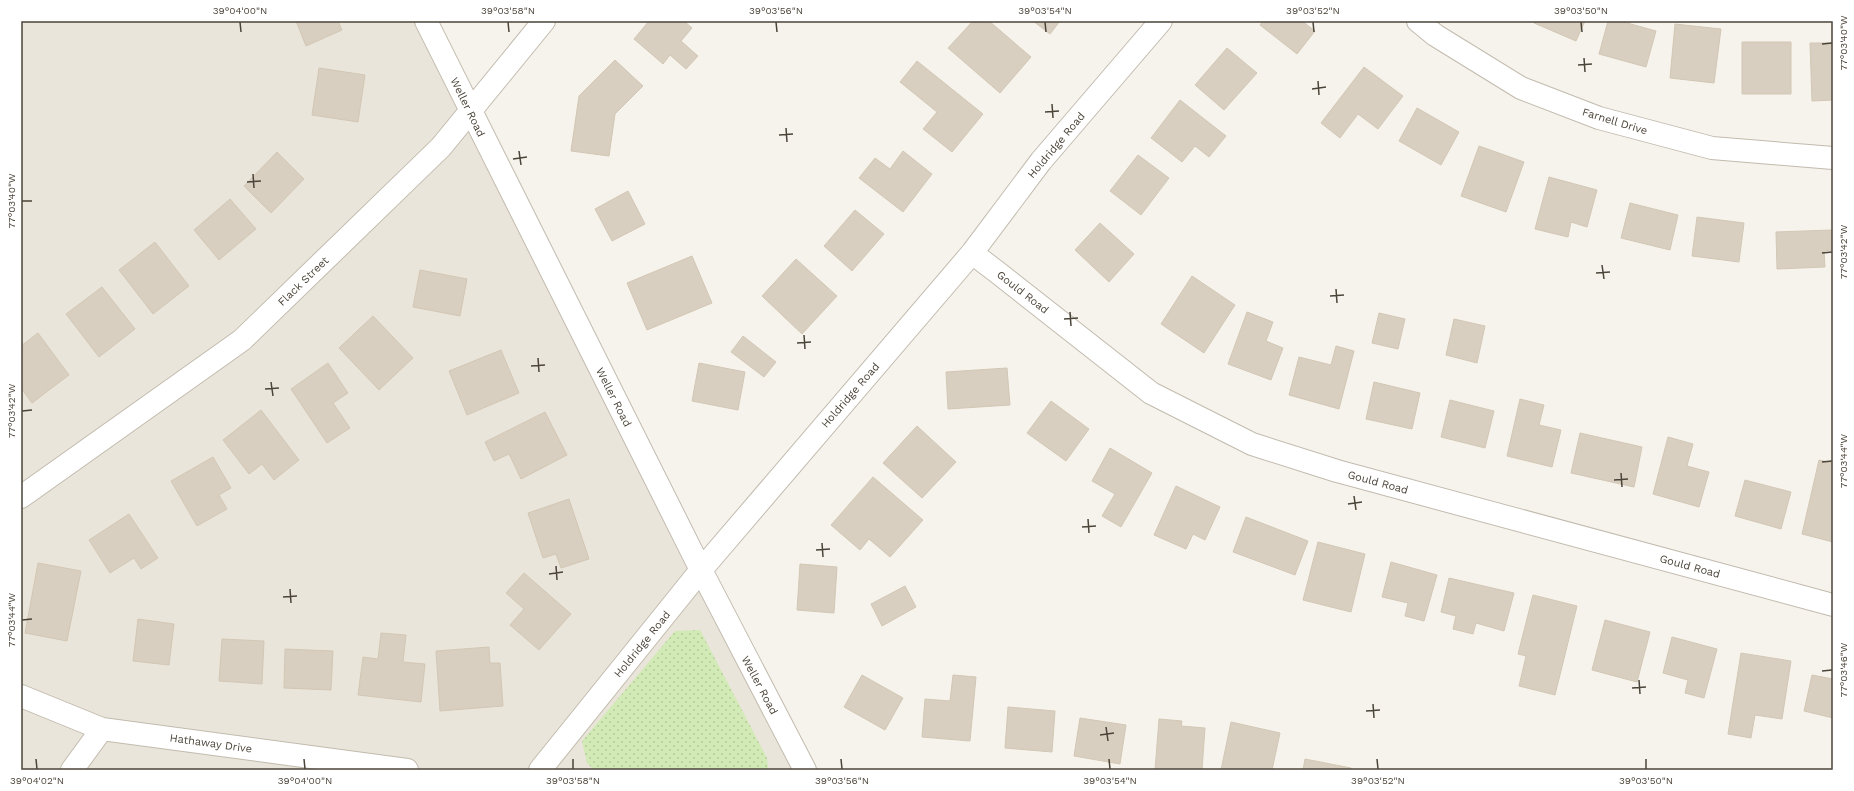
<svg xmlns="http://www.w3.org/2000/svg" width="1854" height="791" viewBox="0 0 1854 791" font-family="'Work Sans',sans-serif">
	<defs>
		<pattern id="grass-dots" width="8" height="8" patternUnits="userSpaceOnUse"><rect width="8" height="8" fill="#d2eab5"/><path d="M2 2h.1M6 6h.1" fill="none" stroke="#b6ca9c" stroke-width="1.8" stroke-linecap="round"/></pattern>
	</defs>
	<rect width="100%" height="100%" fill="#f6f3ec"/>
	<path fill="#eae5da" d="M21,21H426L805,770H21Z"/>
	<path fill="url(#grass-dots)" d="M700,630L767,758L768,768L766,770H594L587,763L582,741L675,631Z"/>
	<path fill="#d8cfc1" stroke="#d3c7b4" d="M296,21H338L342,30L306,46Z
		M649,21H684L692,28L681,41L698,56L686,69L670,55L663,64L634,39Z
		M973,21H989L1031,57L1000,93L948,48Z
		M1033,21H1060L1050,34Z
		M1263,21H1302L1315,31L1297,54L1260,25Z
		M1535,21H1585L1576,41L1534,23Z
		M1608,21H1620L1656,31L1646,67L1599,54Z
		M1675,24L1721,29L1714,83L1670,78Z
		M1742,42H1791V94H1742Z
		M1810,43H1833V100L1812,101Z
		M1227,48L1257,73L1224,110L1195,85Z
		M615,60L643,86L615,114L609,156L571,151L579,96Z
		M917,61L983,114L952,152L923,129L937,112L900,82Z
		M1364,67L1403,96L1378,129L1358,114L1340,138L1321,123Z
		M319,68L365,75L358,122L312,115Z
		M1180,100L1226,136L1209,157L1195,146L1182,162L1151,138Z
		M1417,108L1459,132L1441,165L1399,141Z
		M1479,146L1524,162L1506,212L1461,196Z
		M903,151L932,174L903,212L859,178L875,158L890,169Z
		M277,152L304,179L271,213L244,186Z
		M1138,155L1169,178L1141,215L1110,191Z
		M1549,177L1597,190L1587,227L1571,222L1568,237L1535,229Z
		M628,191L645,224L612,241L595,209Z
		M230,199L256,229L219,260L194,230Z
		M1630,203L1678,215L1670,250L1621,238Z
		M855,210L884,234L852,271L824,246Z
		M1697,217L1744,223L1739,262L1692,256Z
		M1100,223L1134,254L1109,282L1075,250Z
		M1832,230V250L1824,251L1825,267L1777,269L1776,232Z
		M155,242L189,286L153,314L119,270Z
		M692,256L712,303L647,330L627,283Z
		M796,259L837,296L802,334L762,296Z
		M420,270L467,279L460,316L413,307Z
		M1192,276L1235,305L1204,353L1161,324Z
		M102,287L135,329L99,357L66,314Z
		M1247,312L1273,322L1266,341L1283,348L1271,380L1228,364Z
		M1379,313L1405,319L1398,349L1372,343Z
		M373,316L413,358L379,390L339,348Z
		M1454,319L1485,326L1477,363L1446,355Z
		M38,333L69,375L32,403L21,388V346Z
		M743,336L776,362L764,377L731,352Z
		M1336,346L1354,351L1339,409L1289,395L1299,357L1331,365Z
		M501,350L519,393L467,415L449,371Z
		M328,363L348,393L333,403L350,428L327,443L291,389Z
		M699,363L745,372L738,410L692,401Z
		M1007,368L1010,405L948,409L946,372Z
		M1374,382L1420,393L1412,429L1366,419Z
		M1520,399L1544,405L1539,425L1561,430L1552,467L1507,456Z
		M1450,400L1494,411L1485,448L1441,437Z
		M1051,401L1089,429L1066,461L1027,433Z
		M261,410L299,460L274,480L262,464L249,474L223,440Z
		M545,412L567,455L521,479L509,454L494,461L485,442Z
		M917,426L956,462L922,498L883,463Z
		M1580,433L1642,447L1634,487L1571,473Z
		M1668,437L1693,444L1687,466L1709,472L1699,507L1653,494Z
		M1110,448L1152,473L1121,527L1102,516L1115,494L1092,481Z
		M213,457L231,488L219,495L227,509L197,526L171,481Z
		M1819,460L1833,463V542L1802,534Z
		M873,477L923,520L890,557L869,539L860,550L831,525Z
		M1745,480L1791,492L1781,529L1735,516Z
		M1176,486L1220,507L1205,540L1193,534L1186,549L1154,535Z
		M569,499L589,559L561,568L556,554L543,558L528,513Z
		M129,514L158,558L141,569L134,558L110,573L89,540Z
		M1246,517L1308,541L1295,575L1233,552Z
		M1318,542L1365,554L1351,612L1303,600Z
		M1391,562L1437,575L1424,621L1405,616L1408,603L1382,597Z
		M38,563L81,571L67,641L25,633Z
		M800,564L837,567L834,613L797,610Z
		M524,573L571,614L539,650L510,625L524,609L506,593Z
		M1449,578L1514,593L1504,631L1476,623L1473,634L1453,629L1456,616L1441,612Z
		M905,586L916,607L882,626L871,604Z
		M1533,595L1577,606L1555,695L1519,686L1526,656L1518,654Z
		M138,619L174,624L169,665L133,661Z
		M1605,620L1650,632L1637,682L1592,670Z
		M381,633L406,635L403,662L425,664L421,702L358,695L363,657L378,659Z
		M1672,637L1717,649L1704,698L1685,693L1688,680L1663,673Z
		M222,639L264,641L262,684L219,681Z
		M489,647L490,663H500L503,706L440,711L436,651Z
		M285,649L333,651L331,690L284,688Z
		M1741,653L1791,661L1782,719L1755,715L1751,738L1728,734Z
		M862,675L903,698L885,730L844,707Z
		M953,675L976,677L970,741L922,737L925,699L950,701Z
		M1812,675L1833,679V718L1804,711Z
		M1008,707L1055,711L1052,752L1005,748Z
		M1080,718L1126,725L1120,764L1074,756Z
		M1159,719L1182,721L1181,726L1205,728L1202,770H1155Z
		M1231,722L1280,733L1272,770H1221Z
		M1305,759L1351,768V770H1303Z"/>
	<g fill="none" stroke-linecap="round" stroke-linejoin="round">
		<g stroke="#c2bbae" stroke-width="24">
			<path id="minor" d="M426,21L701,570L805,770
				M1418,21L1435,35L1521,88L1599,118L1712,148L1833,158
				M972,253L997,272L1151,393L1252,444L1337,471L1833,605
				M21,497L242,340L441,147L544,21
				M21,696L102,729L407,770
				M72,770L102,729
				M540,770L701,570L972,253L1041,161L1161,21"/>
		</g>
		<use href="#minor" stroke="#fff" stroke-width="22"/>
	</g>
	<path fill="none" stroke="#4b4439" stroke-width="1.5" d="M240,22L241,32M508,22L509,32M776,22L777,32M1045,22L1046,32M1313,22L1314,32M1581,22L1582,32M1822,44L1832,43M1584,58L1585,72M1578,65L1592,64M1318,81L1319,95M1312,89L1326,87M1052,104L1053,118M1045,112L1059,111M786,128L787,142M779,135L793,134M519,151L521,165M513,159L527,157M253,174L254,188M247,182L261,181M22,201H32M1822,253L1832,252M1602,265L1604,279M1596,273L1610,272M1336,289L1337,303M1330,296L1344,295M1070,312L1071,326M1064,319L1078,318M804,335L805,349M797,343L811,342M538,358L539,372M531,366L545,365M271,382L273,396M265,389L279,388M22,411L32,410M1822,462L1832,461M1621,473L1622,487M1614,480L1628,479M1354,496L1356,510M1348,504L1362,502M1088,519L1089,533M1082,527L1096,526M822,543L823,557M816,550L830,549M556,566L557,580M549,574L563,572M290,589L291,603M283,597L297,596M22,620L32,619M1822,671L1832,670M1639,680L1640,694M1632,688L1646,687M1373,704L1374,718M1366,711L1380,710M1106,727L1108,741M1100,735L1114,733M36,759L37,769M304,759L305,769M573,759V769M841,759L842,769M1109,759L1110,769M1377,759L1378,769M1646,759V769"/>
	<g text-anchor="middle" stroke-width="3.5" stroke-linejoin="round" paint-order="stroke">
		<g font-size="11" fill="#4b4439" stroke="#fff">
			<text transform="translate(468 107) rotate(64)" y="4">Weller Road</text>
			<text transform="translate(1615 121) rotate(17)" y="4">Farnell Drive</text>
			<text transform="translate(1056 145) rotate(-50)" y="4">Holdridge Road</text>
			<text transform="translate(303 281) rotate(-44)" y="4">Flack Street</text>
			<text transform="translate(1023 292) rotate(38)" y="4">Gould Road</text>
			<text transform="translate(850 395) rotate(-49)" y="4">Holdridge Road</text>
			<text transform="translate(614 397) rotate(63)" y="4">Weller Road</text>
			<text transform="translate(1378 482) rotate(15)" y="4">Gould Road</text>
			<text transform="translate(1690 566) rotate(15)" y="4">Gould Road</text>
			<text transform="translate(642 644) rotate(-51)" y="4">Holdridge Road</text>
			<text transform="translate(760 685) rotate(62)" y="4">Weller Road</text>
			<text transform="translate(211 743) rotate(8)" y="4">Hathaway Drive</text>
		</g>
	</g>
	<rect width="1854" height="791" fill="none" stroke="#ffffff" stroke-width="44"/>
	<rect x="22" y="22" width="1810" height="747" fill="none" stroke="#4b4439" stroke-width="1.5"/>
	<g font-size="10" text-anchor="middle" fill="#4b4439">
		<text x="240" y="14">39°04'00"N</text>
		<text x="508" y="14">39°03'58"N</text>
		<text x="776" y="14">39°03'56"N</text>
		<text x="1045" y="14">39°03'54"N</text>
		<text x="1313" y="14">39°03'52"N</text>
		<text x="1581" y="14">39°03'50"N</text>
		<text transform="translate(1843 43) rotate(-90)" y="4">77°03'40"W</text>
		<text transform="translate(11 201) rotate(-90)" y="4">77°03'40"W</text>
		<text transform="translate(1843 252) rotate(-90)" y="4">77°03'42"W</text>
		<text transform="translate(11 411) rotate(-90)" y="4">77°03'42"W</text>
		<text transform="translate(1843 461) rotate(-90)" y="4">77°03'44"W</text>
		<text transform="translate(11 620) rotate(-90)" y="4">77°03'44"W</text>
		<text transform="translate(1843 670) rotate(-90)" y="4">77°03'46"W</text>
		<text x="37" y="784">39°04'02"N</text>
		<text x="305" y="784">39°04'00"N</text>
		<text x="573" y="784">39°03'58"N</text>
		<text x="842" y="784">39°03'56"N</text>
		<text x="1110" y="784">39°03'54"N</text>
		<text x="1378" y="784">39°03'52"N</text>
		<text x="1646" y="784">39°03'50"N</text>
	</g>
</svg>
